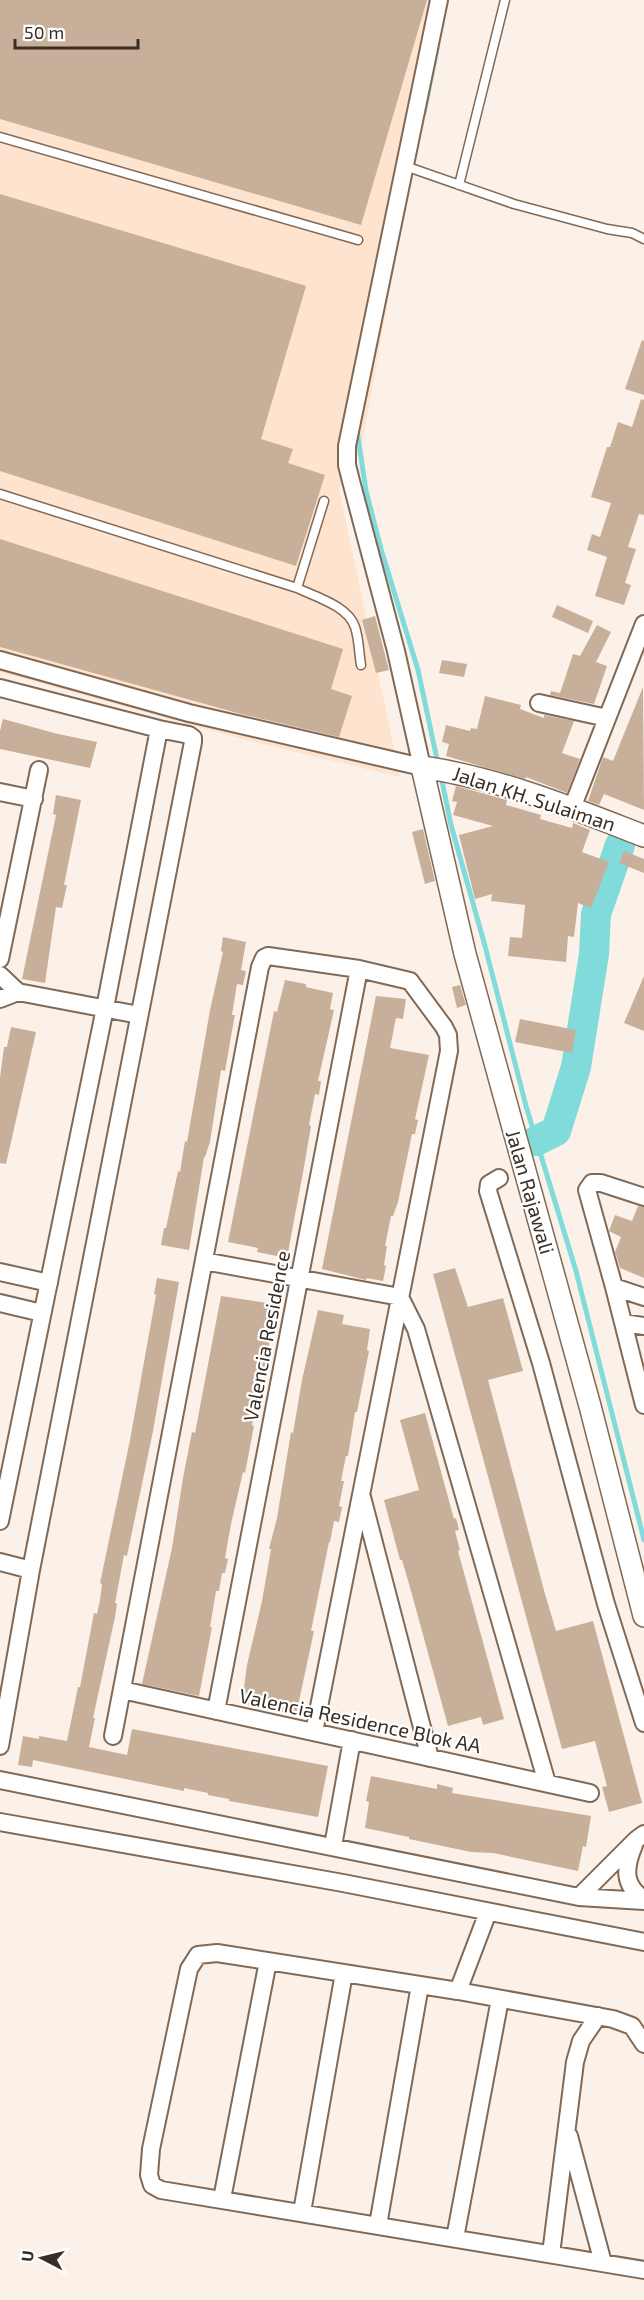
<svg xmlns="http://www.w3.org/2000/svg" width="644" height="2300" viewBox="0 0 644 2300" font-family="'Exo 2',sans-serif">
	<rect width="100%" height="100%" fill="#fcf1e8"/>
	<path fill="#fee3ce" d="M0,0H443L361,449L339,488L400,777L242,739L0,672Z"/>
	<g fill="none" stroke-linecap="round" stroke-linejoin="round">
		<path stroke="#82dbdb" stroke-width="5" d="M424,113L437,48
			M357,430L366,491L381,549L418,670L438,764
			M441,776L451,825L485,946L526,1106L576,1271L644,1540"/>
		<path stroke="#82dbdb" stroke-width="30" d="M536,1141L556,1131L576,1067L594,954L596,914L620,845"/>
	</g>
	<path fill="#c8af9a" d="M0,0H427L361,225L0,119Z
		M0,194L306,286L261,439L293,449L288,463L325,475L296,566L0,471Z
		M642,340L644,341V395L625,389Z
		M641,399L644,400V515L639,514L628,547L636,549L625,583L631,585L624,605L595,596L607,557L587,550L592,534L600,537L611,503L591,497L607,447H610L618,422L632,427Z
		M0,539L343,649L331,689L352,696L339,737L241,714L0,647Z
		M557,605L593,621L588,633L552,617Z
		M375,616L389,670L376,673L362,620Z
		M597,625L611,632L596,662L607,666L594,704L550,695L551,691L560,693L573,654L580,656Z
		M442,660L467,664L464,677L439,673Z
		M643,687L644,810L604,794L599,805L588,801L603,757L613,761Z
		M485,696L521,705L520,709L544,718V715L574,721L562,753L580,759L567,793L526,777L525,779L446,756L449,744L442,742L446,725L470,731L471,728L477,729Z
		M3,719L58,734L97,742L90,768L0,749V731Z
		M456,786L507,800L506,805L541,815L540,819L572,828L573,823L590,830L582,852L609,862L591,908L578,903L574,937L568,936L566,962L508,956L510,937L522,938L525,905L491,901L492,894L475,899L459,835L493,826L453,815L457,802L452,801Z
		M56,795L81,800L64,885H67L62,908L56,907L45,983L22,979L56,815L53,814Z
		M423,829L435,881L425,884L412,832Z
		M624,851L644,859V873L619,863Z
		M223,937L246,942L241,970L246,971L243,985L237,984L232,1015H235L232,1031L225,1071L221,1070L210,1142L205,1157H204L189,1250L161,1245L164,1228H166L178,1171L180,1172L185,1141L187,1142L210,1010L223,952L221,951Z
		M644,976V1031L624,1023Z
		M285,980L306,984V987L333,993L330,1009L334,1010L318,1081H321L319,1095L315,1094L309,1125L311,1126L304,1167L287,1258L257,1252L258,1248L228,1242L274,1011L277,1012Z
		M460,985L466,1005L457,1008L452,987Z
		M376,996L406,999L403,1019L396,1018L390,1048L429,1055L415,1119L418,1120L415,1134H412L398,1202L393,1216H391L385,1246H387L384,1265L386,1266L383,1281L367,1278L366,1280L322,1269Z
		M520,1019L576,1030L572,1053L515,1042Z
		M11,1027L36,1032L6,1164L0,1163V1078L4,1047H7Z
		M638,1206L644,1207V1278L620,1268L615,1252L621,1237L609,1231L615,1215L632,1221Z
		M455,1268L468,1307L503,1298L523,1371L488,1380L545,1594L556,1631L593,1621L642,1803L609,1812L602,1787L607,1786L595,1741L562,1749L433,1274Z
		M157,1278L179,1282L153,1431L127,1556L124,1555L115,1603H117L115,1617L93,1718H95L89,1747L127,1755L132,1729L328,1766L318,1817L229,1801V1799L208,1795V1793L184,1788V1791L33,1760L32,1767L18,1765L23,1736L39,1739V1736L67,1741L78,1687H80L94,1613L97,1614L100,1600L102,1584L100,1583L130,1440L156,1295L154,1294Z
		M221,1296L274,1304L270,1339L265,1370L261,1369L254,1410L252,1426H254L245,1473L243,1472L231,1524L225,1558L228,1559L225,1573H222L219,1591H216L210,1627H212L199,1696L142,1684L172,1548L183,1478L192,1432L195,1433Z
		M318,1310L344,1315L342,1324L370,1329L367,1350L369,1351L357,1412H355L348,1456H346L341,1481H344L339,1506L342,1507L339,1522L334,1521L330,1542H329L311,1631H314L296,1715L242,1703L247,1665L262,1601L271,1549H269L277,1518L291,1432L293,1433L302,1380Z
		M425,1413L454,1519L456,1518L459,1530L455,1531L460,1550L458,1551L504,1719L483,1725L481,1717L448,1726L411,1591L402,1560H400L384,1500L419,1490L400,1420Z
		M371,1776L437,1789V1784L453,1788L452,1793L591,1816L586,1847L583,1846L578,1871L493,1853L471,1852L409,1839V1837L365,1828L369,1802L366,1801Z"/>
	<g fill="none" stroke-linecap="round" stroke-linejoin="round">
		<g stroke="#816956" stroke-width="11">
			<path id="service" d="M0,137L358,240
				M405,166L514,204L607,229L632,233L644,239
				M459,185L505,0
				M0,494L297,588C316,597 348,606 355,627C359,639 359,653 361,665
				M297,588L324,501"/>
		</g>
		<g stroke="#816956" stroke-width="20">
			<path id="minor" d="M0,660L189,713L422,767L396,651L351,481L347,465V446L439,0
				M0,688L159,729
				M539,703L607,718
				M0,792L34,799
				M572,808L644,624
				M0,959L39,770
				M0,975L18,992L139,1015
				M0,999L18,992
				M499,1178L489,1184L488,1191L541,1363L606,1604L644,1723
				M644,1197L601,1183H592L587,1190L614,1287L644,1405
				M204,1261L400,1297L416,1329L547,1783
				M0,1272L49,1283
				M614,1287L644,1297
				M0,1303L42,1313
				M623,1323L644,1326
				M362,1497L430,1758
				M0,1521L105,1008L159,729L189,735L193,738V742L31,1570L0,1746
				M0,1562L31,1570
				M122,1690L590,1793
				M216,1711L359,969
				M113,1736L260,967L264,958L268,956L359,969L410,981L444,1027L448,1035L449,1051L314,1732
				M0,1780L579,1897L644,1901
				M0,1822L343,1883L644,1942
				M634,1845C625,1867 622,1885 644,1899
				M333,1846L352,1740
				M579,1897L636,1840L644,1834
				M458,1991L488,1912
				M644,2044L632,2026L613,2019L458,1991L217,1953L198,1955L189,1969L151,2149L149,2175L152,2185L161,2190L644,2270
				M569,2136L603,2263
				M222,2199L268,1961
				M302,2212L344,1973
				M378,2225L420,1985
				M455,2238L500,1999
				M551,2254L575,2062L581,2041L598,2016"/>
		</g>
		<g stroke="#816956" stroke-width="24">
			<path id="tertiary" d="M644,836C572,808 499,778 422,767L465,954L590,1406L644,1616"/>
		</g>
		<use href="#service" stroke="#fff" stroke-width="8"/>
		<use href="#minor" stroke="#fff" stroke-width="16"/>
		<use href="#tertiary" stroke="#fff" stroke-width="21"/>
	</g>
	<g text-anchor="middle" stroke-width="4.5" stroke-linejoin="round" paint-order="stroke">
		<g font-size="20" fill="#382e25" stroke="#fff">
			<text transform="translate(534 799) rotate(18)" y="7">Jalan KH. Sulaiman</text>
			<text transform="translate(530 1192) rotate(74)" y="7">Jalan Rajawali</text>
			<text transform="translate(267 1336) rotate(-79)" y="7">Valencia Residence</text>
			<text transform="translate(360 1721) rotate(12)" y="7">Valencia Residence Blok AA</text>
		</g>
	</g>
	<g transform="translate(42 2258) rotate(277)" stroke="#ffffff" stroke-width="4.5" paint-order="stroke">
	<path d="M0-4.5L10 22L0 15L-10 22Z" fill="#382e25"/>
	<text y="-9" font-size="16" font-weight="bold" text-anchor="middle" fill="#382e25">U</text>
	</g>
	<path d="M15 39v9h123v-9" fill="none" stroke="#382e25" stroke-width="3"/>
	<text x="24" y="39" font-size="18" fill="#382e25" stroke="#ffffff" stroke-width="4.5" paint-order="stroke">50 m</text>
</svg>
